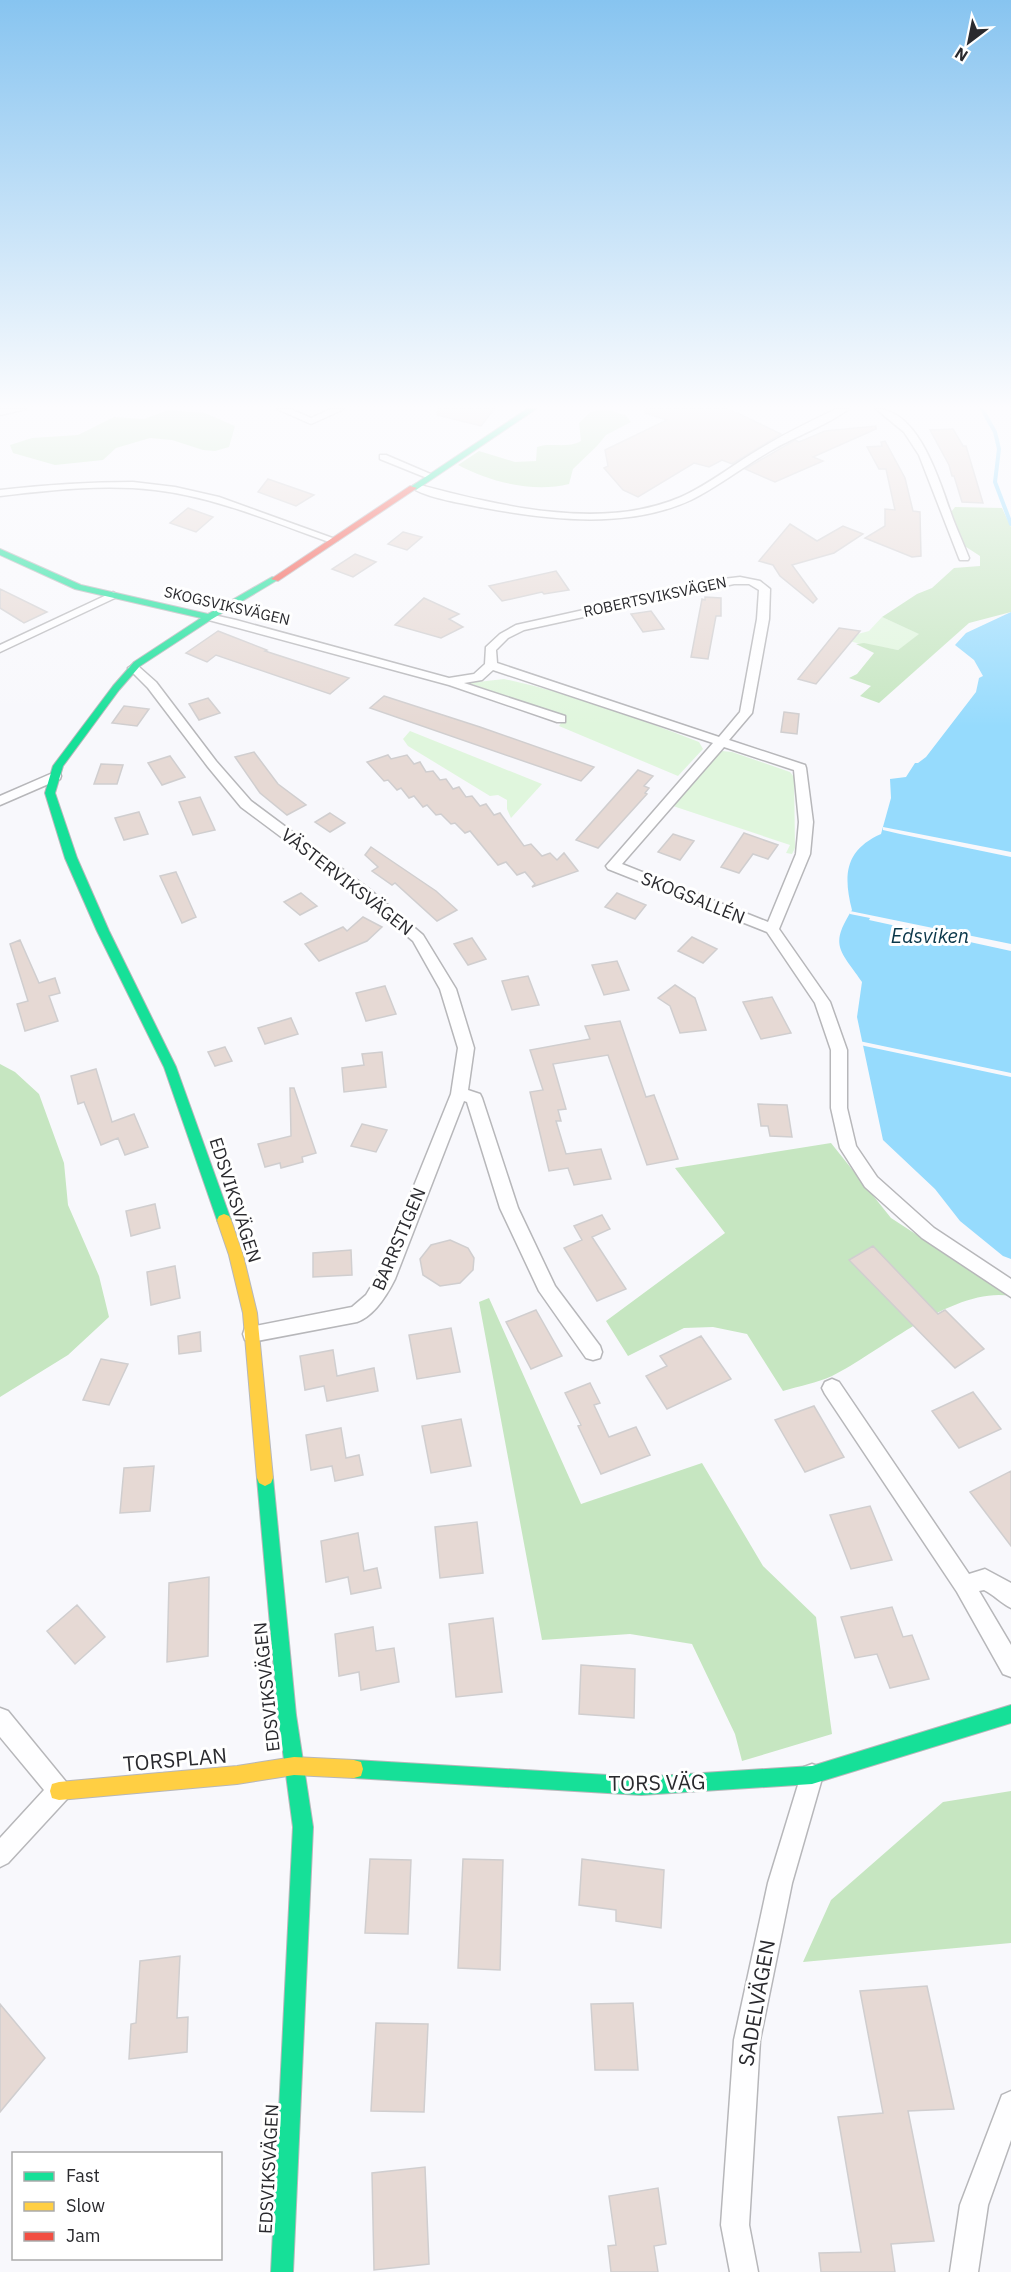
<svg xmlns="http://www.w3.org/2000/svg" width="1011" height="2272" viewBox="0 0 1011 2272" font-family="'IBM Plex Sans',sans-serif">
	<rect width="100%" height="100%" fill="#f8f8fc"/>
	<path fill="#e0f6dd" d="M882,617L920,634L898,650C880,646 859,646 843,638L869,631Z
		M504,679C570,693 636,718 699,742L703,749L678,776L559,726L565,717L469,683Z
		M410,731L542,784L511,818L507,809V800L498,795L490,796L408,746L403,739Z
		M722,751L732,752L790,772L794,777L795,848L792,854L786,853L790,845L673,806L712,757Z"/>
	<path fill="#c6e6c1" d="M605,409L625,415L631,422L606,435L597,446L573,469L569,484C533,493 490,482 458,465L479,451L515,462L536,461L537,447C551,442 567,449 581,441L579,423L590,412Z
		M168,410L205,413L235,426L229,447L215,451L203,450L172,440L150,438L116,448L103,460L55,465L13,453L10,445L32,438L78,435L114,417L144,419Z
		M955,507L1002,508L1011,527V612L969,623L879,703L860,696L871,686L849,678L857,674L874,653L856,644L864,643L898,650L919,634L882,617L917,594L932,588L954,568L980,566V556L963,545L951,512Z
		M0,1064L15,1072L39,1094L64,1163L68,1205L99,1276L109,1317L68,1355L0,1397Z
		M831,1143L891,1218L1011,1296C954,1286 882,1351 832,1376C817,1383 799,1386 783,1391L747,1334L713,1327L684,1328L628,1356L606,1321L725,1233L675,1168Z
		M489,1298L581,1504L702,1463L763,1566L816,1617L832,1734L742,1761L735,1734L692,1644L630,1634L542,1640L479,1302Z
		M1011,1791V1943L803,1962L831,1900L943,1802Z"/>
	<path fill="#96dbfd" d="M1011,612V1259L1003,1256L960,1221L935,1189L883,1140L857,1017L862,982C840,950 829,946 852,910C843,875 845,850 881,834L891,798L890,779L906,777L915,763H918L926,757L976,692L979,678L983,676L974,660L955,645L966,633Z"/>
	<path fill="#f8f8fc" d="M883,827L1011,852V857L900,834L883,830Z
		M850,911L1011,944V951L869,920L870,918L850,914Z
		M859,1041L1011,1073V1077L860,1045Z"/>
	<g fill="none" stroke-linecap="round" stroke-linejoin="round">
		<path stroke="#96dbfd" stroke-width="4" d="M982,409L995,432L999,449L995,482L1011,524"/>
	</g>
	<path fill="#e6d9d4" stroke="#d0cecf" stroke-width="1.5" d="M438,409H494L481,426L437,415Z
		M646,409H729L781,434L732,464L722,460L709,467L694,463L638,497L623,490L604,468L608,466L605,450L667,420L645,413Z
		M876,426V429L813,457L823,461L775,482L745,469L795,440L799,442L825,431Z
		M953,429L963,446H966L983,503L962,502L954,476H952L949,465L930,430Z
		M885,441L905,478L913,511L920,512L921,556L912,557L865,538L885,526V509L895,510L886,469H879L867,447L882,446L881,442Z
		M268,479L314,495L296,506L258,492Z
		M188,508L213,517L196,532L170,523Z
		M790,524L817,541L843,526L863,534L834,553L792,565L817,599L813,603L780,576L773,565L759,561Z
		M403,532L422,537L407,550L388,544Z
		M355,554L376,562L353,577L332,569Z
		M556,571L569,590L544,594L542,592L502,601L489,586Z
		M0,589L47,612L24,623L21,621L0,608Z
		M705,597L721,598V616H716L708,659L691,657L702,599L705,600Z
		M424,598L459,614L449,619L463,627L441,638L395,625Z
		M651,611L664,629L643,632L631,614Z
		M839,628L860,631L816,684L798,679Z
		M218,631L267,650L265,651L349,678L330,694L216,655L207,662L186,653Z
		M384,696L480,727L594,767L581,781L370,708Z
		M208,698L220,713L199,720L189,704Z
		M124,706L149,709L137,726L112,723Z
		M784,712L799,714L797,734L781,732Z
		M254,752L278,784L306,805L287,815L260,793L235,757Z
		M388,755L391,759L407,755L414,764L420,762L426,772L433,771L440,780L446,779L453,789L459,787L466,797L472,796L480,806L486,804L494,815L500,813L524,846L531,844L542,856L550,853L557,860L564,853L578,871L532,887L535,884L525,872L517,875L506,862L498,865L470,831L465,833L455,823L451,824L441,814L436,815L427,805L423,807L414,796L409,798L401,788L397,790L388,780L384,781L367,762Z
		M170,756L185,777L162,785L148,763Z
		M101,764L123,765L117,784H94Z
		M638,770L653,776L644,786L649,788L645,793L647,794L598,848L576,840Z
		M200,797L215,830L193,835L179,802Z
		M139,812L148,834L124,840L115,818Z
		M330,813L345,823L330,832L315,822Z
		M744,833L778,845L768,859L753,854L739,873L721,867Z
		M673,834L694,841L680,860L658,852Z
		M371,847L436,891L457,910L437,921L395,883L392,885L372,871L378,867L365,855Z
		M176,872L196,917L182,923L160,876Z
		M301,893L317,906L300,915L284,902Z
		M617,893L646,905L635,919L605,907Z
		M363,917L382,927L367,941L319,961L305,944L343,927L347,931Z
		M692,937L717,949L703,963L678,951Z
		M472,938L486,959L468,965L454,944Z
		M20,940L39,983L55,978L60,993L49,996L58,1021L25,1031L17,1004L28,1001L10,944Z
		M617,961L629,990L604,995L592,965Z
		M528,976L539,1005L512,1010L502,981Z
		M675,985L695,998L706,1030L680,1033L670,1006L658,998Z
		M385,986L396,1014L366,1021L356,993Z
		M772,997L791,1033L761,1039L743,1002Z
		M291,1018L298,1034L265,1044L258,1028Z
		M620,1021L646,1097L654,1095L678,1159L647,1165L608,1055L553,1064L566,1109L558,1110L561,1121H556L566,1154L601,1149L611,1179L574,1185L568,1168L549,1171L530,1092L543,1090L530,1050L590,1039L585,1026Z
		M225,1047L232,1061L215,1066L208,1052Z
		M382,1052L386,1087L344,1092L342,1068L364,1065L362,1054Z
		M96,1069L112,1122L134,1114L148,1147L125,1155L118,1138L101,1145L84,1102L78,1104L71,1076Z
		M290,1088H294L316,1153L302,1157L303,1162L281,1168L280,1163L265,1167L258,1144L291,1136Z
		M758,1104L787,1105L792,1137L770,1136L768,1126H761Z
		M362,1124L387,1130L376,1152L351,1146Z
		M155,1204L160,1228L131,1236L126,1211Z
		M602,1215L610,1229L592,1237L626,1289L597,1301L564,1248L582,1240L574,1226Z
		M450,1240L468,1248L474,1258L473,1270L460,1283L440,1286L423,1275L420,1259L431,1245Z
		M873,1246L938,1314L945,1310L984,1349L955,1368L849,1260Z
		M351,1250L352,1275L313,1277V1253Z
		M175,1266L180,1298L151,1305L147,1272Z
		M536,1310L562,1356L531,1369L506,1322Z
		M451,1328L460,1372L417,1379L409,1335Z
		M200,1332L201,1351L179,1354L178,1336Z
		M701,1336L731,1379L667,1409L646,1376L667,1366L660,1356Z
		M333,1350L337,1376L374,1368L378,1391L327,1401L324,1386L305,1390L300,1356Z
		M101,1359L128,1364L109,1405L83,1400Z
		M590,1383L600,1403L594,1405L609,1437L636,1427L650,1455L601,1474L578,1426L581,1425L565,1393Z
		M973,1392L1001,1429L959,1448L932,1411Z
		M814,1406L844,1457L805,1472L775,1420Z
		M461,1419L471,1466L431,1473L422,1426Z
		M341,1428L346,1458L359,1455L363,1475L335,1481L332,1466L311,1470L306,1435Z
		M154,1466L150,1511L120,1513L124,1468Z
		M1011,1471V1546L970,1492Z
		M870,1506L892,1560L851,1569L830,1515Z
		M477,1522L483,1573L440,1578L435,1527Z
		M358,1533L364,1571L377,1568L381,1588L351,1594L348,1577L326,1582L321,1541Z
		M209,1577L208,1656L167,1662L169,1583Z
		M77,1605L105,1637L75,1664L47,1631Z
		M892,1607L903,1637L912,1635L929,1679L890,1688L877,1654L855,1658L841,1617Z
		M493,1618L502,1692L456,1697L449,1624Z
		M373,1627L376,1651L394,1648L399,1682L361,1690L359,1672L339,1676L335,1634Z
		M581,1665L635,1669L634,1718L579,1714Z
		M370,1859L411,1860L408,1934L365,1933Z
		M463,1859L503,1860L500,1970L458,1968Z
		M582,1859L664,1870L661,1928L616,1921V1910L579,1905Z
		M180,1956L177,2018L188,2017L187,2052L129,2059L131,2024L136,2023L140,1961Z
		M927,1986L954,2109L908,2111L934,2241L891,2244L895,2272H821L819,2253L861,2252L838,2117L883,2113L860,1991Z
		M633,2003L638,2070H595L591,2004Z
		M0,2004L45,2058L0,2112Z
		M376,2023L428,2024L424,2112L371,2111Z
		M425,2167L429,2264L374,2270L372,2173Z
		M658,2188L666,2244L654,2246L658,2272H611L608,2246L616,2245L609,2196Z"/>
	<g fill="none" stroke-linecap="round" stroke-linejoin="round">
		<g stroke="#b7b7ba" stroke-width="3">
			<path id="street" d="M0,409H26L0,415Z
				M277,409H290L311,418L331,409H344L311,424Z
				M836,409H848C832,423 792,438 772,450C744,466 719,486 691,500C628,529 551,520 485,508C466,504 425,498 411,487L416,484C497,505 600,532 681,497C710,484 735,463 763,447C786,433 811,421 836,409Z
				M876,409C920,409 941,486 953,519C958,532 964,545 969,558L968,560H960L959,558L919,455L904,432Z
				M380,455H386L435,476L427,478L380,459Z
				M133,482L175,487L219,497L338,540L329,542C273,522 215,497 155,490C103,484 51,490 0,496V490C44,485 89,482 133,482Z
				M740,577L760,581L770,589L769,619L752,713L729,740L805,765L806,768L813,822L810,854L779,929L830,1002L847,1050V1108L856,1146L877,1177L934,1228L1011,1279V1297L922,1238L865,1187L840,1148L831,1108V1050L815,1003L767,932L608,869L606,866L713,743L493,670L482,680L464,683L565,716V722H557L449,685L205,619L203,617L209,614L236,620L449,678L474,674L485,664L486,647L500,634L516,625L723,579ZM734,584H749L759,590L757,619L740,712L719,737L497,663L496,650L508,638L524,630ZM724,747L794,770L799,822L796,854L768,922L622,864Z
				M113,592L118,595L117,597L0,652V645Z
				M134,664L138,666L156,682L216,761L251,801L369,889L423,935L456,989L474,1048L468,1090L480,1094L482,1098L518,1208L555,1286L600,1346L602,1352L600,1358L593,1360L586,1358L539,1291L500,1208L467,1102L464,1101L395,1279C387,1295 374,1316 357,1322L252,1342L245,1340L243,1334L245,1328L352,1307L366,1295L378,1275L451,1094L458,1048L440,989L413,941L359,895L241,807L208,767L148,688L128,668Z
				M55,772L60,773L61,776L60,779L0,805V796Z
				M832,1379L839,1382L969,1574L985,1569L1011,1583V1608C1001,1603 994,1595 984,1590L979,1591L1011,1645V1677L1003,1674L957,1592L825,1394L822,1388L825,1382Z
				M0,1708L8,1711L67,1783L71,1791L67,1799L8,1863L0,1867V1838L44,1790L0,1737Z
				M812,1764L820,1767L823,1775L792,1883L760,2040L749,2225L758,2272H730L721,2225L734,2040L768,1883L801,1775L804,1767Z
				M1011,2091V2140L988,2205L978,2272H950L960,2205L1002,2095Z"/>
		</g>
		<g stroke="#b7b7ba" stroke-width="2">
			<path id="fast" d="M527,409H536L416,490L409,488Z
				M0,549L81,585L208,614L272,577L279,579L212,619L140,666L119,690L63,766L55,793L77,858L109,931L176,1067L231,1220L229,1224L224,1226L219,1224L217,1220L164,1067L97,931L65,858L45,793L53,766L113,686L134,662L201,618L75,589L0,555Z
				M265,1470L271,1473L273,1478L296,1715L313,1827L293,2272H271L293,1827L278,1715L257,1478L259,1473Z
				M1011,1705V1723L812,1784L641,1795L354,1778L347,1776L345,1769L347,1762L354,1760L641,1777L812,1766Z"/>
		</g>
		<g stroke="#b7b7ba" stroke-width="2">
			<path id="slow" d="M224,1214L229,1216L231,1220L243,1255L257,1313L273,1478L271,1483L265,1486L259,1483L257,1478L243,1313L229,1255L217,1220L219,1216Z
				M294,1757L354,1760L361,1762L363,1769L361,1776L354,1778L294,1775L237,1784L59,1800L52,1798L50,1791L52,1784L59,1782L237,1766Z"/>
		</g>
		<g stroke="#b7b7ba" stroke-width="2">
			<path id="jam" d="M410,486L417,488L278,581L271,579Z"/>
		</g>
		<use href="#street" fill="#fefeff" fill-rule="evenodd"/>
		<use href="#fast" fill="#16e098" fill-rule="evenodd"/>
		<use href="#slow" fill="#ffcf43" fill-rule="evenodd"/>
		<use href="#jam" fill="#f24e42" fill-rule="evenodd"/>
	</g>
	<linearGradient id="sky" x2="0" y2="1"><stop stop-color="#87c4f0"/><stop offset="0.56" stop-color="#fcfcfe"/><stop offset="1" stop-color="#fcfcfe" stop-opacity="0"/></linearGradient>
	<rect width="1011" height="727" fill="url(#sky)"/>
	<g text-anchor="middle" stroke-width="6" stroke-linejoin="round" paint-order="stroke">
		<g font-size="15" fill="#2a2a2e" stroke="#fff">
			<text transform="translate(655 597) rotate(-12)" y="5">ROBERTSVIKSVÄGEN</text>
			<text transform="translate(227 606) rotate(13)" y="5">SKOGSVIKSVÄGEN</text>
		</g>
		<g font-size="18" fill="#2a2a2e" stroke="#fff">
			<text transform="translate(347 882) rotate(38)" y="6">VÄSTERVIKSVÄGEN</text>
			<text transform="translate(693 898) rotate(22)" y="6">SKOGSALLÉN</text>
			<text transform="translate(235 1200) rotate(72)" y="6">EDSVIKSVÄGEN</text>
			<text transform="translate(399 1239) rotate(-67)" y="6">BARRSTIGEN</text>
			<text transform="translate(267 1687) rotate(-96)" y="6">EDSVIKSVÄGEN</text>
			<text transform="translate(269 2169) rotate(-87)" y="6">EDSVIKSVÄGEN</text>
		</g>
		<g font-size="20" font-style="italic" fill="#0a374a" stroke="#fff">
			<text x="930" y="943">Edsviken</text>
		</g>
		<g font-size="21" fill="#2a2a2e" stroke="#fff">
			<text transform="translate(175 1760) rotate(-5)" y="7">TORSPLAN</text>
			<text transform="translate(657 1783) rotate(-1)" y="7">TORS VÄG</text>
			<text transform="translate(757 2003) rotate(-80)" y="7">SADELVÄGEN</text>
		</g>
	</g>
	<rect x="12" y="2152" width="210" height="108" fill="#ffffff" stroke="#aaaaab" stroke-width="1.5"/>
	<rect x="24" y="2172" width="30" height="9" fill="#16e098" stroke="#aaaaab" stroke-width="1.5"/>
	<text x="66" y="2182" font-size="18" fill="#2a2a2e">Fast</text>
	<rect x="24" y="2202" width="30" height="9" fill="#ffcf43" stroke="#aaaaab" stroke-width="1.5"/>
	<text x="66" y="2212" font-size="18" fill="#2a2a2e">Slow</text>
	<rect x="24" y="2232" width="30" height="9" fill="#f24e42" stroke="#aaaaab" stroke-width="1.5"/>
	<text x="66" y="2242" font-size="18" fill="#2a2a2e">Jam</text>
	<g transform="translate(969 42) rotate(212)" stroke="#ffffff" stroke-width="4.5" paint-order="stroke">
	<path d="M0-4.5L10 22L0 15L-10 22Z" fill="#2a2a2e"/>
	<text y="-9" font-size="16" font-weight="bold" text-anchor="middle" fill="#2a2a2e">N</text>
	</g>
</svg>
